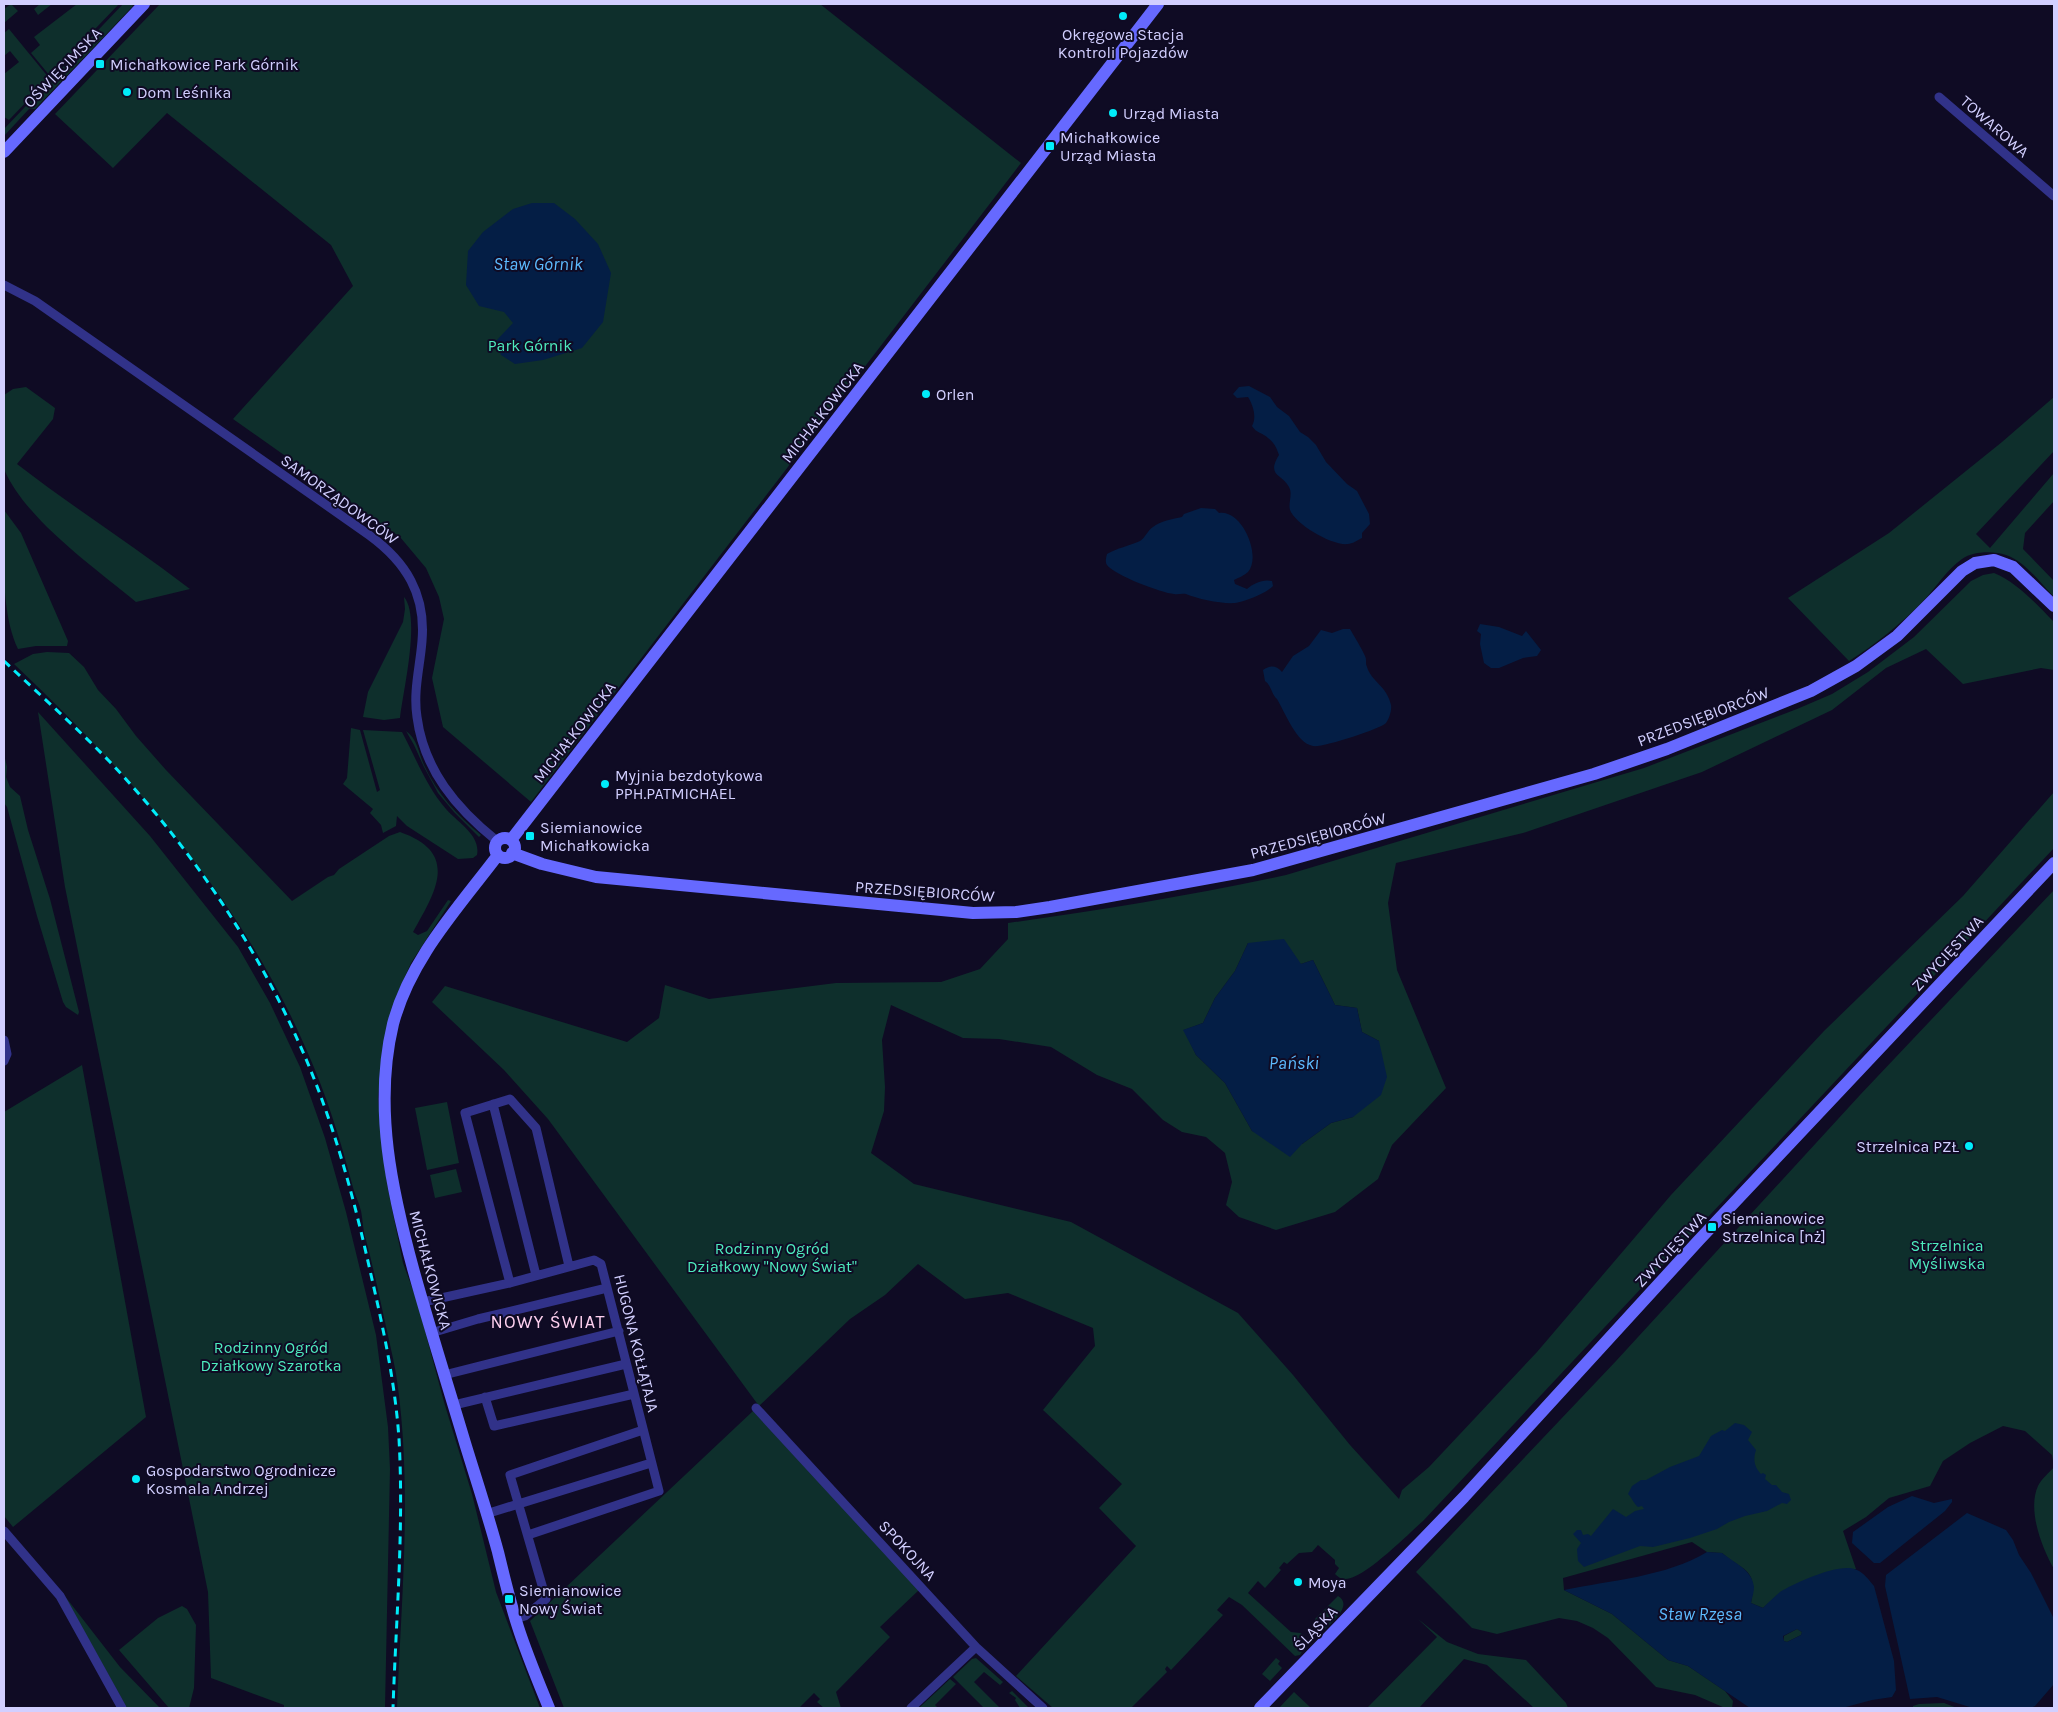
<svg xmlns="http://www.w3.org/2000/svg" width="2058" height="1712" viewBox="0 0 2058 1712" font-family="Karla,sans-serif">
	<rect width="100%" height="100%" fill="#0f0b24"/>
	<path fill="#0e2f2c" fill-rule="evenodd" d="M11,4L18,11L4,23V9Z
		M40,4H52L38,15L34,9Z
		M77,4H119L50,76L31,53L40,45L34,37Z
		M123,4H131L133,6L35,109H29L4,136V142V129Z
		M160,4H820L1021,163L531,802L443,727L432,678L444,619L439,597L426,568L400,537L233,419L353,286L331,245L167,113L113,168L55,114Z
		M9,29L49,78L9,120L4,117V74L19,62L10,51L4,56V33Z
		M26,387L55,408L53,419L17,464C74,508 134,546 190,589L136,602C94,567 25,519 4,469V395L13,389Z
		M2054,397V451L1976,534L1990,548L2054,473V501L2025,533L2023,549L2054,581V597C2040,583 2026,562 2006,555C1993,551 1974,551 1962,559C1946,570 1936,588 1923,601C1901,624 1876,644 1849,661L1788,598L1889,533L2002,442Z
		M4,510L21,533L68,641L67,646H36L18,649C0,611 4,553 4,510Z
		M1994,573C2018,583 2036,604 2054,622V670L2041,668L1963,684L1926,649L1886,668L1832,710L1702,772L1523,833L1396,863L1388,903L1397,970L1446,1088L1392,1145L1378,1179L1335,1212L1276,1230L1239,1217L1226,1205L1232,1182L1225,1153L1206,1137L1182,1132L1163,1120L1132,1089L1097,1075L1051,1047L999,1039L963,1038L891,1005L882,1040L885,1087L884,1111L871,1153L914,1184L1071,1222L1238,1313L1293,1375L1350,1445L1399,1499L1402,1490L1429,1467L1537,1352L1671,1195L1824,1031L1963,896L2054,792V848L1423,1521C1407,1535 1363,1580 1345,1579C1341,1579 1338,1577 1335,1574L1339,1568L1335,1564V1560L1318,1545L1312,1552L1299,1553L1287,1564L1284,1562L1279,1568L1281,1570L1265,1588L1258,1581L1248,1593L1291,1632L1300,1633L1304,1635L1306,1644L1300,1655L1295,1656L1242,1605L1229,1597L1217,1610L1223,1615L1171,1670L1167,1666L1165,1669L1167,1672L1131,1708H1053L1016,1676L1136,1546L1099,1508L1122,1484L1043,1410L1095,1346L1093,1328L1008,1293L965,1299L918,1264L885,1295L850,1319L759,1406L548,1119L504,1070L432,1002L445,986L627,1042L659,1018L665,985L709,999L836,983L941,982L980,969L1008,939V923C1101,910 1194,895 1286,875L1644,768L1797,709L1832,694L1868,672L1914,637L1971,581L1983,575ZM1248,943L1301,964L1313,960L1335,1005L1357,1008L1362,1032L1379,1041L1353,1117L1331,1123L1302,1144L1252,1131L1225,1083L1196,1055L1184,1030L1203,1023L1215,998L1235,971Z
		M404,597C421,617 403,691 400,718L384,720L363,717L368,692L403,622L405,609Z
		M47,652L69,653L84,667L98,690L116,709L136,736L166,770L292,901L328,877L334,875L339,869L389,836L400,832C460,853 436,891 413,932L418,935L427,931L448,900L451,901L411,963L396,997L381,1073L378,1097L380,1121L387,1184L403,1263L417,1301L444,1402L472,1494L496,1592L540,1708H397C401,1602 412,1494 398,1388C396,1369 391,1350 387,1331C380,1300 374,1270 366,1240C363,1231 363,1221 361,1211C359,1202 354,1193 352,1184C340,1138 326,1094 307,1051C242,900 132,776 14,664L33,654Z
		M38,712L150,836L238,947L270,1003L300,1067L325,1138L346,1212L376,1335L388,1427L390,1469L385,1708H284V1705L211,1678L208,1592L65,887Z
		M351,728L360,730L377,792L380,790L363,730L402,732C416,758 426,786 446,809C457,822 481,835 477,855L473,858L458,859L407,826L397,816L396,826L383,833L381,825L370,813L373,809L343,784L347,778Z
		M406,731C417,738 419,754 424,765C437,794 457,815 481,835L479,837L454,812L438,793L424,767L414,745Z
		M4,754L7,767L6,777L10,787L20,796L28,830L50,899L79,1012L78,1015L66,1007L63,1002L37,916L7,807L4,803Z
		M2054,890V1569C2042,1548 2027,1510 2038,1486C2041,1479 2049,1473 2054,1467L2052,1455L2025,1431L2003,1426L1970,1443L1943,1461L1930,1486L1889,1498L1866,1517L1843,1531L1856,1569H1841L1781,1592L1763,1608L1751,1603C1758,1568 1744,1572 1722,1553L1707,1552L1692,1542L1563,1578L1564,1590L1612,1614L1668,1660L1688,1666L1725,1691L1733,1701L1732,1708H1725L1695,1695L1656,1687L1608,1638L1593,1628L1577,1621L1559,1618L1497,1634L1472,1628L1416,1572L1616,1361L1860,1095Z
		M82,1065L146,1417L13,1527L4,1516V1112Z
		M447,1102L459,1163L427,1170L415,1108Z
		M456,1169L462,1192L435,1198L430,1175Z
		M753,1411L919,1590L880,1627L890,1637L836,1692L841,1708H824L817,1702L820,1699L814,1693L799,1708H564L530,1621Z
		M64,1595L120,1667L160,1708H127Z
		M1338,1596C1353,1605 1333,1621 1325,1629L1317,1628L1315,1626V1619Z
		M182,1606L187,1609L196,1625L194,1688L189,1708H169L119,1650L158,1618Z
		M1418,1619L1447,1642L1478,1654L1526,1660L1566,1703L1568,1708H1534L1487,1665L1464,1659L1419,1708H1367L1437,1637Z
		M1797,1629L1802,1632L1801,1635L1787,1642L1784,1641V1636Z
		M976,1658L1003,1682L1000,1685L984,1672L974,1682L1000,1708H984L953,1677L972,1659Z
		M1276,1658L1280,1661L1278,1664L1282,1668L1270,1681L1262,1674Z
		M950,1679L956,1684L935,1705L938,1708L920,1707Z
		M1012,1691L1029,1708H1020L1015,1700L1016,1698L1009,1693Z
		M1294,1692L1311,1708H1279Z
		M1944,1703L1957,1708H1913V1706L1919,1704Z"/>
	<path fill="#041e45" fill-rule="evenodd" d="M532,203H554L575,219L598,244L611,273L603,322L582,348L543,360L515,364L501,355L496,341L513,323L504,312L479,306L466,285L468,251L483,232L513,209Z
		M1249,386L1270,397L1277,407L1289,416L1300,432L1308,437L1316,445L1326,462L1347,484L1357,491L1369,514L1370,524L1362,533V538C1358,540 1352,544 1348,544C1332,546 1295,524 1290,510C1288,503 1293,494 1289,487C1282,474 1266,476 1279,455C1277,449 1274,442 1268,438C1263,433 1256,433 1252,426C1257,417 1253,405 1248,397L1237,398L1233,394L1239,387Z
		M1201,508L1215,509L1219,513C1242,509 1262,556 1248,572C1245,575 1238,578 1234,580L1235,584L1247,589C1254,583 1263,579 1272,581L1273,586C1267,593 1244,602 1235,603C1221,604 1198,599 1186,594C1182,593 1178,595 1174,594C1162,593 1114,575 1107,565C1105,562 1106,558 1107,554C1117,548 1129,546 1140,541C1146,537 1147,531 1153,527C1160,521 1173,519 1182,517L1184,514Z
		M1480,624L1499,627L1522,636L1526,631L1541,650L1537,656L1523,658L1499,668H1491L1484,663L1480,644L1481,634L1477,631Z
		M1343,629H1350C1355,638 1361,647 1365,656C1367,660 1365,663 1367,667C1371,681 1387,686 1391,705C1392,710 1389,719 1386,723C1380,729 1322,748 1313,746C1296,743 1285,712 1277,699C1271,694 1272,686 1265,681L1263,670C1270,665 1276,665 1282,672L1293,656L1309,646L1321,630L1332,633Z
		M1284,939L1301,964L1313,960L1335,1005L1357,1008L1362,1032L1379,1041L1387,1077L1381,1095L1353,1117L1331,1123L1302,1144L1290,1157L1252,1131L1225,1083L1196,1055L1183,1030L1203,1023L1215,998L1235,971L1248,943Z
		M1735,1423L1744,1425L1752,1432L1748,1440L1756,1450C1753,1460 1754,1466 1761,1474L1763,1473L1766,1475L1765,1479L1772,1485H1776L1782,1492L1789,1494L1791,1500L1787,1504L1782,1503L1767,1511L1745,1516L1729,1522L1717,1529L1690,1538L1653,1547L1640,1546L1584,1567L1578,1561L1577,1549L1581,1543L1573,1534L1577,1530H1581L1583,1535L1588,1534L1591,1536L1613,1509L1626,1517L1635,1511L1644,1509L1642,1506L1638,1507C1634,1504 1632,1498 1628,1494L1632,1486L1641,1480H1646L1670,1467L1699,1456L1711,1436L1722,1430L1725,1431Z
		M1912,1496L1934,1503L1952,1499V1502L1945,1511L1880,1563H1874L1852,1543L1853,1532L1888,1507Z
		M1967,1513L2006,1530L2013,1540L2019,1555L2031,1573L2054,1619V1684L2035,1706L2030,1708H1973L1937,1697L1910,1699L1885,1586L1886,1575Z
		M1707,1552L1722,1553C1734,1563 1752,1569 1754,1587C1754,1592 1752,1598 1751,1603L1763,1608C1768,1603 1774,1597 1780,1592C1794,1583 1842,1561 1857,1570C1864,1573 1869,1580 1874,1586L1894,1661L1896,1690L1892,1697L1872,1700L1842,1708H1750L1688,1666L1668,1660L1612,1614L1564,1590C1612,1580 1665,1577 1707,1552ZM1797,1629L1802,1632L1801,1635L1787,1642L1784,1641L1783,1636Z"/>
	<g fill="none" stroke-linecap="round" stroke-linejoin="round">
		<path stroke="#313289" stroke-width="9" d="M1939,97L2054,196
			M4,285L35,301L369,535C406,562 426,594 422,641C420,667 413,691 417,717C424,770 456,808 497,841
			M4,1040L7,1054L4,1061
			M493,1104L536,1275
			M510,1283L465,1113L510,1099L536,1128L569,1266
			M423,1302L510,1283L594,1260L601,1264L659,1491L528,1535
			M431,1333L478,1319L607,1288
			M444,1375L619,1331
			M485,1397L494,1426L634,1394
			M454,1405L626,1364
			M756,1408L976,1647L1043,1708
			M486,1514L651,1463
			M4,1531L60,1596L122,1708
			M515,1619L525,1616L546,1599L510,1475L643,1430
			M911,1708L976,1647"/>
		<path stroke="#6669ff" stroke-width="12" d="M4,152L144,4
			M495 848a10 10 0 1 1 20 0a10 10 0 1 1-20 0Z
			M511,840L1158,4
			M512,853L542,864L596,877L973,913L1016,912L1050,907L1253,870L1594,774L1667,749L1811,691L1856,666L1897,636L1962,571L1975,563L1994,560L2013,567L2054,606
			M498,855C458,908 410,959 393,1024C373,1107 392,1192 414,1272C430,1329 448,1386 465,1443C476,1479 488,1515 498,1552C504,1577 510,1602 518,1627C527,1655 538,1681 549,1708
			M1260,1708L1464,1497L1699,1240L2054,863"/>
		<path stroke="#00ecfa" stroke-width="3" stroke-dasharray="8 6" stroke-linecap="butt" d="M4,661C39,694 76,727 110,762C186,842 254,941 299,1043C331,1114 352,1190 369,1266C382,1323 395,1380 399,1439C404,1528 396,1619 393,1708"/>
	</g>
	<g fill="#00ecfa" stroke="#0f0b24" stroke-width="2">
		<circle cx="1123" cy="16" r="5"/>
		<rect x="95" y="59" width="10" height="10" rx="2.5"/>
		<circle cx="127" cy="92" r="5"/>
		<circle cx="1113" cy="113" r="5"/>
		<rect x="1045" y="141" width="10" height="10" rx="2.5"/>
		<circle cx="926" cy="394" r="5"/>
		<circle cx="605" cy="784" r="5"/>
		<rect x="525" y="831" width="10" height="10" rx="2.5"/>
		<circle cx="1969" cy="1146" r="5"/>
		<rect x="1707" y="1222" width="10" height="10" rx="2.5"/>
		<circle cx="136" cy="1479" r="5"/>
		<circle cx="1298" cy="1582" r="5"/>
		<rect x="504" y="1594" width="10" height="10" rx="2.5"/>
	</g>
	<g text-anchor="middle" stroke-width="4" stroke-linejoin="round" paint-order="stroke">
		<g font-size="16" fill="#d2cfff" stroke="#0f0b24" text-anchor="start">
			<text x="1123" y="40" text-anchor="middle">Okręgowa Stacja<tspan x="1123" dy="18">Kontroli Pojazdów</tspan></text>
			<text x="110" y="70">Michałkowice Park Górnik</text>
			<text x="137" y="98">Dom Leśnika</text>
			<text x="1123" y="119">Urząd Miasta</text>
			<text x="1060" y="143">Michałkowice<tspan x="1060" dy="18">Urząd Miasta</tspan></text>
			<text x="936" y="400">Orlen</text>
			<text x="615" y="781">Myjnia bezdotykowa<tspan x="615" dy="18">PPH.PATMICHAEL</tspan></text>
			<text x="540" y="833">Siemianowice<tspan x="540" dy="18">Michałkowicka</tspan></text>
			<text x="1959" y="1152" text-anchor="end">Strzelnica PZŁ</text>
			<text x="1722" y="1224">Siemianowice<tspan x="1722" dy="18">Strzelnica [nż]</tspan></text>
			<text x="146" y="1476">Gospodarstwo Ogrodnicze<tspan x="146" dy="18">Kosmala Andrzej</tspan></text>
			<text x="1308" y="1588">Moya</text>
			<text x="519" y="1596">Siemianowice<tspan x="519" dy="18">Nowy Świat</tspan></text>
		</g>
		<g font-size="16" fill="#d2cfff" stroke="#0f0b24">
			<text transform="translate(62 67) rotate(-46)" y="6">OŚWIĘCIMSKA</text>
			<text transform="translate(1995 126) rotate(41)" y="6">TOWAROWA</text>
			<text transform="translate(822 412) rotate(-52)" y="6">MICHAŁKOWICKA</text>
			<text transform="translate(340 499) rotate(36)" y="6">SAMORZĄDOWCÓW</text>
			<text transform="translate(1703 716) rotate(-21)" y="6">PRZEDSIĘBIORCÓW</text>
			<text transform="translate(574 732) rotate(-52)" y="6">MICHAŁKOWICKA</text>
			<text transform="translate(1318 835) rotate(-15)" y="6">PRZEDSIĘBIORCÓW</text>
			<text transform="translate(925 891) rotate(4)" y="6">PRZEDSIĘBIORCÓW</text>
			<text transform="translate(1947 953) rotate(-47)" y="6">ZWYCIĘSTWA</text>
			<text transform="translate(1670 1249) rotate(-47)" y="6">ZWYCIĘSTWA</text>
			<text transform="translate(431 1270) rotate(75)" y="6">MICHAŁKOWICKA</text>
			<text transform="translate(637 1343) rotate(76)" y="6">HUGONA KOŁŁĄTAJA</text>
			<text transform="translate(908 1550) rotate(47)" y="6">SPOKOJNA</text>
			<text transform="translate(1315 1628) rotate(-46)" y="6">ŚLĄSKA</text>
		</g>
		<g font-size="16" fill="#4eecbe" stroke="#0f0b24">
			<text x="530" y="351">Park Górnik</text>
			<text x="1947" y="1251">Strzelnica<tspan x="1947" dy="18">Myśliwska</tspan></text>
			<text x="772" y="1254">Rodzinny Ogród<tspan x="772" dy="18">Działkowy "Nowy Świat"</tspan></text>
			<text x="271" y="1353">Rodzinny Ogród<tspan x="271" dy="18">Działkowy Szarotka</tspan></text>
		</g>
		<g font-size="18" font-style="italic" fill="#5dbbff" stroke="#0f0b24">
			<text x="538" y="270">Staw Górnik</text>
			<text x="1294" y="1069">Pański</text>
			<text x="1700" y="1620">Staw Rzęsa</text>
		</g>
		<g font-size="18" letter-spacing="1" fill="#ffd1f0" stroke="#0f0b24">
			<text x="548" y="1328">NOWY ŚWIAT</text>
		</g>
	</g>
	<rect width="2058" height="1712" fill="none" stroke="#d2cfff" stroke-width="10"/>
</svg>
